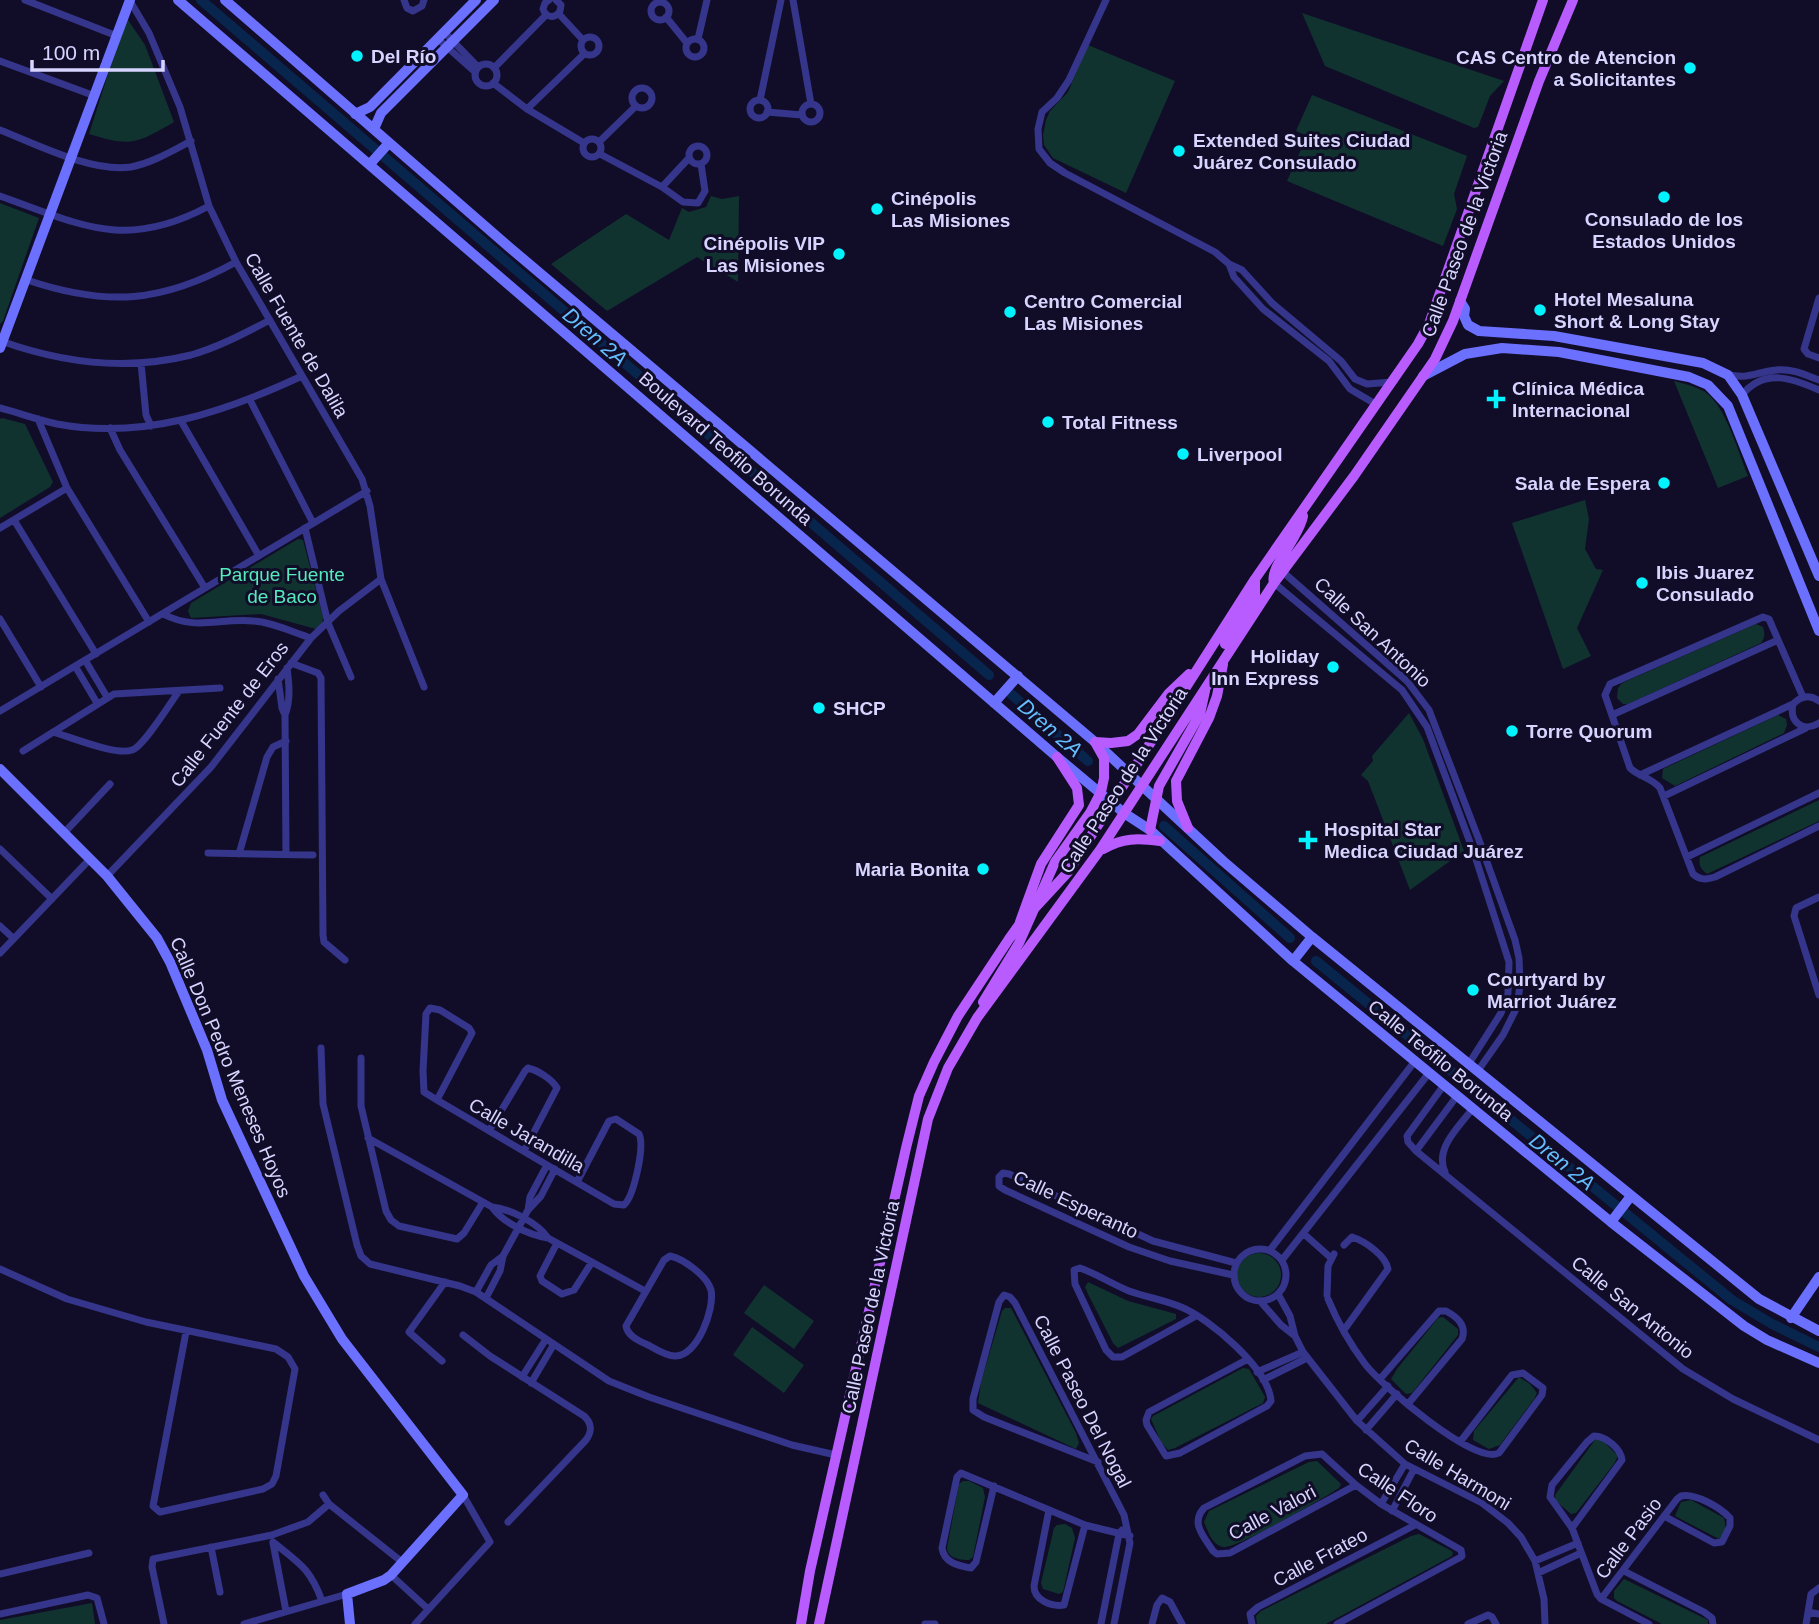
<svg xmlns="http://www.w3.org/2000/svg" width="1819" height="1624" viewBox="0 0 1819 1624" font-family="Arial,sans-serif">
	<rect width="100%" height="100%" fill="#110d28"/>
	<path fill="#103330" d="M1302,13L1504,81L1490,96L1478,127L1474,128L1325,66Z
		M126,17L145,45L174,122C136,144 131,147 89,134Z
		M1088,45L1175,81L1126,193L1053,158L1044,145L1043,135L1046,120L1050,111L1068,92Z
		M1312,95L1467,156L1454,194L1457,209L1443,246L1287,181L1307,136L1296,131Z
		M711,196L722,199L739,196L738,282L697,257L607,311L551,264L626,214L669,240L682,208L689,212L706,207Z
		M0,203L39,218L3,321L0,324Z
		M1674,381C1685,384 1695,386 1705,392C1726,406 1738,452 1748,476L1718,488Z
		M2,418L25,424L53,482L50,487L0,518V419Z
		M1585,500L1589,519L1585,549L1596,569L1603,570L1577,628L1591,656L1563,669L1512,523Z
		M298,539L303,540L323,617L322,625L316,629L261,614L191,618L188,611L191,603Z
		M1756,624L1763,627C1765,634 1765,637 1761,643L1628,704H1623L1617,698L1618,688L1622,683Z
		M1409,713L1423,739L1464,851L1410,890L1368,781L1361,775L1373,761L1372,756Z
		M1778,715L1786,719L1787,725L1784,733L1675,786L1662,778L1663,769Z
		M1819,800V821L1707,874C1701,869 1698,865 1700,857Z
		M1237 1275a22 22 0 1 1 44 0a22 22 0 1 1-44 0Z
		M1088,1282L1128,1301L1176,1314V1319L1118,1348L1113,1343L1088,1294L1085,1287Z
		M764,1285L814,1321L794,1349L744,1313Z
		M1005,1308H1011L1076,1433L1079,1443L1076,1449L978,1403L981,1382L1002,1311Z
		M1443,1317L1458,1329V1335L1412,1393L1406,1394L1391,1379L1397,1369L1438,1318Z
		M752,1327L804,1365L784,1393L733,1355Z
		M1243,1368L1249,1369L1265,1397L1263,1403L1175,1448L1168,1450L1161,1442L1151,1419L1153,1416Z
		M1519,1377L1530,1384L1537,1393L1534,1399L1500,1445L1489,1449L1473,1440L1474,1431Z
		M1601,1439L1618,1456L1614,1464L1576,1513L1571,1514L1556,1501L1555,1495L1595,1440Z
		M1317,1461L1341,1484L1339,1488C1324,1498 1235,1550 1223,1547C1212,1545 1208,1531 1204,1522L1209,1511L1309,1462Z
		M963,1481H969L983,1488L985,1497L973,1557L969,1560C959,1560 948,1558 947,1548L959,1484Z
		M1691,1500L1724,1518C1726,1527 1727,1533 1719,1539L1675,1516L1681,1502Z
		M1065,1524L1072,1528L1075,1538L1063,1592L1059,1594L1043,1589L1041,1583L1054,1528L1057,1525Z
		M1419,1534L1448,1549L1453,1552L1452,1556L1326,1624H1257L1256,1616L1261,1611L1411,1536Z
		M1624,1579L1708,1620V1624H1662L1617,1601L1614,1598V1591Z
		M92,1603L95,1624H0V1620Z"/>
	<g fill="none" stroke-linecap="round" stroke-linejoin="round">
		<path stroke="#08254d" stroke-width="10" d="M201,0L989,675
			M1011,694L1088,761
			M1164,826L1290,938
			M1316,961L1732,1300L1772,1324L1819,1347"/>
		<path stroke="#35368b" stroke-width="7" d="M25,0L117,36
			M404,0L407,8L413,11L422,6L424,0
			M549,0L545,3L543,9C546,18 555,19 560,11L561,5L556,0
			M793,0L811,104
			M1106,0L1069,80L1057,98L1042,112L1038,129L1039,149L1050,163L1065,173L1215,252L1229,264L1242,270L1272,303L1341,361L1355,379L1367,384L1392,382
			M130,1L149,33L180,107L209,206L236,262L362,479L370,506L381,579L424,687
			M651 11a9 9 0 1 1 18 0a9 9 0 1 1-18 0Z
			M559,14L583,40
			M666,17L687,43
			M444,32L478,67
			M581 46a9 9 0 1 1 18 0a9 9 0 1 1-18 0Z
			M686 48a9 9 0 1 1 18 0a9 9 0 1 1-18 0Z
			M438,39L475,72
			M698,39L707,0
			M0,61L95,96
			M475 75a11 11 0 1 1 22 0a11 11 0 1 1-22 0Z
			M494,68L546,15
			M493,83L527,109L584,143
			M632 98a10 10 0 1 1 20 0a10 10 0 1 1-20 0Z
			M760,100L781,0
			M750 109a9 9 0 1 1 18 0a9 9 0 1 1-18 0Z
			M802 113a9 9 0 1 1 18 0a9 9 0 1 1-18 0Z
			M527,109L584,54
			M767,112L802,115
			M0,130C36,144 92,173 131,167C152,163 172,151 191,141
			M583 148a9 9 0 1 1 18 0a9 9 0 1 1-18 0Z
			M599,142L636,106
			M689 155a9 9 0 1 1 18 0a9 9 0 1 1-18 0Z
			M600,154L662,187L683,202L698,203L705,191L701,164
			M662,187L689,158
			M0,196C82,225 125,251 209,206
			M1229,264L1234,277L1263,309L1329,361L1350,389L1377,405
			M27,280C107,307 162,303 236,262
			M1819,298L1804,349L1808,354L1819,358
			M1,341C62,363 127,371 191,355C219,347 245,333 270,320
			M141,363L146,415L151,426
			M1728,375C1753,379 1755,372 1776,370C1791,368 1806,375 1819,380
			M1742,395C1764,368 1792,378 1819,390
			M250,400L313,523
			M0,408C19,413 38,420 57,424C143,440 225,412 302,376
			M38,419L67,488L149,622
			M181,421L259,556
			M110,428L120,450L205,588
			M14,520L96,654
			M0,528L67,488
			M305,528L328,623L351,677
			M1283,572L1407,681L1429,710L1479,840L1515,940L1519,958L1520,985L1517,1007L1503,1035L1477,1072
			M1274,583L1402,690L1427,727L1474,853L1509,962L1508,993L1501,1013L1468,1065
			M163,614C196,631 218,618 253,621C272,622 292,632 311,638
			M0,619L41,687
			M85,660L107,697
			M291,663L318,673L321,678L323,935L324,942L345,960
			M75,666L97,703
			M278,679L282,708L285,715
			M1803,697L1769,619L1763,617L1610,684L1605,695L1630,768C1639,777 1651,777 1660,788L1693,874C1700,880 1706,880 1715,877L1819,826
			M1819,701C1810,694 1801,696 1793,704C1789,722 1803,733 1819,723
			M0,711L367,491
			M1612,715L1778,640
			M53,732C70,737 117,756 132,750C143,747 171,702 179,691
			M23,751L114,694L220,688
			M1640,775L1793,704
			M1664,796L1806,728
			M64,833L110,784
			M0,849L52,899
			M208,853L313,855
			M239,854L267,757L273,747L286,741
			M286,854L285,715C291,700 289,683 287,668
			M1687,857L1819,793
			M107,876L211,767L311,638L339,611L381,579
			M1819,897L1796,908L1794,916L1819,995
			M0,926L13,938
			M0,953L90,859
			M321,1048L323,1104L357,1245L361,1256L370,1264L460,1286L476,1292L609,1381L649,1397L792,1445L836,1455
			M361,1058V1106L386,1211L391,1220L399,1226L457,1239L464,1233L483,1202
			M1444,1085L1407,1136L1408,1142L1416,1151L1683,1369L1733,1399L1819,1440
			M437,1100L472,1033L469,1028L440,1010L430,1008L426,1014L423,1071L424,1092L437,1100L547,1165C569,1178 592,1191 614,1204L624,1205C634,1196 645,1146 639,1134L616,1119L609,1121L577,1182
			M489,1131L525,1071L528,1068C537,1070 552,1079 557,1088L524,1151
			M368,1138L492,1207C510,1209 537,1222 548,1238
			M1416,1151L1457,1096
			M1445,1172C1434,1148 1460,1126 1473,1108
			M492,1207C503,1223 529,1235 548,1238L645,1291
			M528,1210L530,1197L547,1165
			M1303,1233L1331,1258
			M557,1243L540,1276L542,1281L562,1294L574,1290L592,1262
			M1234 1275a26 26 0 1 1 52 0a26 26 0 1 1-52 0Z
			M1270,1250L1415,1061
			M670,1256C684,1259 707,1276 711,1290C715,1309 697,1357 675,1356C666,1356 657,1350 650,1346C640,1341 628,1337 626,1326L664,1260Z
			M1282,1260L1429,1073
			M0,1269L67,1299L146,1322L276,1349L288,1357L295,1369L276,1476L272,1484L263,1489L160,1512L153,1506L186,1332
			M1233,1275L1170,1261L1129,1247L1005,1190L999,1186V1177L1003,1173L1009,1174L1153,1241L1236,1263
			M476,1292L491,1265L503,1256
			M1278,1294L1290,1316L1295,1336L1303,1352L1357,1421L1405,1464L1482,1503L1508,1523L1521,1537L1535,1561L1544,1599L1545,1624
			M1327,1295L1328,1266L1334,1254
			M486,1298L500,1271L503,1256L528,1210L541,1196L555,1169
			M1328,1299C1337,1321 1350,1344 1365,1364C1381,1385 1475,1466 1499,1453L1542,1395L1543,1388L1523,1373L1512,1375L1460,1442
			M1260,1301L1281,1325L1295,1336
			M1196,1316L1122,1357H1113L1106,1350L1075,1284L1074,1270L1080,1268C1097,1274 1112,1284 1129,1291C1146,1297 1164,1300 1181,1307C1209,1318 1269,1369 1271,1401L1267,1406L1180,1453L1166,1456L1147,1425L1146,1420L1149,1412L1248,1359
			M1344,1330L1388,1269C1386,1256 1365,1241 1352,1237L1344,1245
			M463,1335L490,1356L584,1416C592,1423 592,1432 586,1440L508,1522
			M442,1361L409,1332L445,1282
			M1257,1372L1303,1352
			M522,1377L546,1339
			M1380,1379L1439,1311H1446C1457,1317 1467,1325 1462,1339L1408,1404
			M1263,1380L1307,1358
			M531,1383L554,1344
			M1357,1421L1388,1386
			M1366,1430L1397,1394
			M1098,1462L984,1417L973,1410V1399L999,1302L1004,1295L1010,1297L1015,1303L1124,1515L1130,1543L1114,1624
			M994,1486L976,1562L971,1568C959,1566 944,1563 942,1548L957,1477L961,1473L1085,1525L1130,1536
			M323,1495L329,1504L402,1562
			M1381,1504L1405,1464
			M1049,1510L1034,1586C1034,1600 1051,1607 1064,1605L1085,1525
			M1392,1511L1414,1469
			M1572,1528L1622,1460C1621,1449 1606,1436 1594,1436L1587,1442L1552,1485L1550,1497L1572,1528L1597,1594L1601,1599L1649,1624
			M273,1542C299,1563 310,1568 322,1601
			M273,1543L286,1611
			M211,1547L220,1592
			M1535,1561L1578,1543
			M1624,1571L1704,1612L1712,1618L1713,1624
			M1538,1573L1581,1553
			M0,1574L89,1553
			M391,1575L428,1609
			M1601,1599L1677,1499L1681,1496C1695,1493 1720,1507 1730,1518V1526L1722,1542L1714,1543L1664,1516
			M1808,1612L1819,1614
			M0,1614L88,1595L97,1598L104,1624
			M164,1624L152,1567L153,1559L272,1535L308,1522L329,1504
			M244,1624L347,1594
			M415,1624L490,1542L463,1495
			M925,1624H935
			M1101,1624L1119,1534L1122,1530
			M1152,1624L1157,1605L1162,1598L1170,1602L1182,1624
			M1252,1624L1250,1614L1258,1607L1415,1525
			M1337,1624L1459,1558L1462,1556L1461,1550L1381,1504L1356,1485L1322,1454L1305,1456L1204,1508C1190,1523 1204,1537 1213,1551L1217,1554L1230,1553L1356,1485
			M1468,1624L1488,1615L1492,1617L1496,1624
			M1806,1624L1811,1594L1819,1588"/>
		<path stroke="#6c70ff" stroke-width="10" d="M178,0L1057,757L1124,813L1150,830L1293,961L1611,1222L1744,1326L1767,1340L1819,1363
			M225,0L509,247L1095,742L1223,861L1312,937L1759,1299L1819,1331
			M355,114L370,107L476,0
			M374,129L381,113L494,0
			M370,164L388,144
			M1460,301L1465,309L1464,316L1468,325L1479,331L1554,336L1703,363L1728,375L1742,395L1819,576
			M0,348L130,0
			M1423,376L1465,354L1502,348L1559,352L1689,377L1708,385L1728,406L1819,631
			M994,703L1018,676
			M0,769L107,876L157,938L170,962L207,1050L222,1100L304,1276L342,1339L463,1495L391,1575L384,1580L347,1594L350,1624
			M1293,961L1312,937
			M1611,1222L1631,1196
			M1791,1318L1819,1277"/>
		<path stroke="#b95cff" stroke-width="10" d="M1274,583C1269,567 1299,538 1303,516
			M1225,644L1255,595V581
			M1095,742L1111,743L1128,741L1138,734L1169,693L1189,674
			M1188,828L1177,801L1176,781L1209,718L1217,696L1223,664
			M1150,830L1159,786L1200,714L1205,691
			M1103,849C1123,838 1137,838 1160,841
			M1020,922L1041,864L1079,805L1077,788L1057,757
			M983,1002L1019,943L1055,862L1090,813L1101,792L1104,778V758L1095,742
			M801,1624L810,1571L906,1148L919,1096L934,1062L958,1016L1009,939L1019,925L1068,872L1255,579L1418,344L1429,324L1543,0
			M819,1624L928,1119L948,1068L977,1018L1100,850L1274,583L1354,476L1435,359L1453,321L1539,81L1573,0"/>
	</g>
	<g fill="#01f3ff" stroke="#110d28" stroke-width="2.5">
		<circle cx="357" cy="56" r="7"/>
		<circle cx="1690" cy="68" r="7"/>
		<circle cx="1179" cy="151" r="7"/>
		<circle cx="1664" cy="197" r="7"/>
		<circle cx="877" cy="209" r="7"/>
		<circle cx="839" cy="254" r="7"/>
		<circle cx="1540" cy="310" r="7"/>
		<circle cx="1010" cy="312" r="7"/>
		<path d="M1492.5 388.5h7v7h7v7h-7v7h-7v-7h-7v-7h7z"/>
		<circle cx="1048" cy="422" r="7"/>
		<circle cx="1183" cy="454" r="7"/>
		<circle cx="1664" cy="483" r="7"/>
		<circle cx="1642" cy="583" r="7"/>
		<circle cx="1333" cy="667" r="7"/>
		<circle cx="819" cy="708" r="7"/>
		<circle cx="1512" cy="731" r="7"/>
		<path d="M1304.5 829.5h7v7h7v7h-7v7h-7v-7h-7v-7h7z"/>
		<circle cx="983" cy="869" r="7"/>
		<circle cx="1473" cy="990" r="7"/>
	</g>
	<g text-anchor="middle" stroke-width="6" stroke-linejoin="round" paint-order="stroke">
		<g font-size="19" font-weight="bold" fill="#d7d5ff" stroke="#110d28" text-anchor="start">
			<text x="371" y="63">Del Río</text>
			<text x="1676" y="64" text-anchor="end">CAS Centro de Atencion<tspan x="1676" dy="22">a Solicitantes</tspan></text>
			<text x="1193" y="147">Extended Suites Ciudad<tspan x="1193" dy="22">Juárez Consulado</tspan></text>
			<text x="891" y="205">Cinépolis<tspan x="891" dy="22">Las Misiones</tspan></text>
			<text x="1664" y="226" text-anchor="middle">Consulado de los<tspan x="1664" dy="22">Estados Unidos</tspan></text>
			<text x="825" y="250" text-anchor="end">Cinépolis VIP<tspan x="825" dy="22">Las Misiones</tspan></text>
			<text x="1554" y="306">Hotel Mesaluna<tspan x="1554" dy="22">Short &amp; Long Stay</tspan></text>
			<text x="1024" y="308">Centro Comercial<tspan x="1024" dy="22">Las Misiones</tspan></text>
			<text x="1512" y="395">Clínica Médica<tspan x="1512" dy="22">Internacional</tspan></text>
			<text x="1062" y="429">Total Fitness</text>
			<text x="1197" y="461">Liverpool</text>
			<text x="1650" y="490" text-anchor="end">Sala de Espera</text>
			<text x="1656" y="579">Ibis Juarez<tspan x="1656" dy="22">Consulado</tspan></text>
			<text x="1319" y="663" text-anchor="end">Holiday<tspan x="1319" dy="22">Inn Express</tspan></text>
			<text x="833" y="715">SHCP</text>
			<text x="1526" y="738">Torre Quorum</text>
			<text x="1324" y="836">Hospital Star<tspan x="1324" dy="22">Medica Ciudad Juárez</tspan></text>
			<text x="969" y="876" text-anchor="end">Maria Bonita</text>
			<text x="1487" y="986">Courtyard by<tspan x="1487" dy="22">Marriot Juárez</tspan></text>
		</g>
		<g font-size="19" fill="#d7d5ff" stroke="#110d28">
			<text transform="translate(1464 234) rotate(-70)" y="7">Calle Paseo de la Victoria</text>
			<text transform="translate(297 335) rotate(60)" y="7">Calle Fuente de Dalila</text>
			<text transform="translate(726 448) rotate(41)" y="7">Boulevard Teofilo Borunda</text>
			<text transform="translate(1373 632) rotate(43)" y="7">Calle San Antonio</text>
			<text transform="translate(229 714) rotate(-52)" y="7">Calle Fuente de Eros</text>
			<text transform="translate(1123 780) rotate(-57)" y="7">Calle Paseo de la Victoria</text>
			<text transform="translate(1441 1060) rotate(39)" y="7">Calle Teófilo Borunda</text>
			<text transform="translate(231 1067) rotate(67)" y="7">Calle Don Pedro Meneses Hoyos</text>
			<text transform="translate(527 1135) rotate(30)" y="7">Calle Jarandilla</text>
			<text transform="translate(1076 1204) rotate(25)" y="7">Calle Esperanto</text>
			<text transform="translate(870 1307) rotate(-78)" y="7">Calle Paseo de la Victoria</text>
			<text transform="translate(1633 1307) rotate(39)" y="7">Calle San Antonio</text>
			<text transform="translate(1083 1401) rotate(63)" y="7">Calle Paseo Del Nogal</text>
			<text transform="translate(1458 1474) rotate(31)" y="7">Calle Harmoni</text>
			<text transform="translate(1398 1492) rotate(34)" y="7">Calle Floro</text>
			<text transform="translate(1272 1512) rotate(-28)" y="7">Calle Valori</text>
			<text transform="translate(1628 1538) rotate(-53)" y="7">Calle Pasio</text>
			<text transform="translate(1320 1557) rotate(-28)" y="7">Calle Frateo</text>
		</g>
		<g font-size="19" fill="#56eabd" stroke="#110d28">
			<text x="282" y="581">Parque Fuente<tspan x="282" dy="22">de Baco</tspan></text>
		</g>
		<g font-size="21" font-style="italic" fill="#63bfff" stroke="#110d28">
			<text transform="translate(595 337) rotate(41)" y="7">Dren 2A</text>
			<text transform="translate(1050 728) rotate(41)" y="7">Dren 2A</text>
			<text transform="translate(1562 1162) rotate(39)" y="7">Dren 2A</text>
		</g>
	</g>
	<path d="M32 60v10h131v-10" fill="none" stroke="#d7d5ff" stroke-width="3.5"/>
	<text x="42" y="60" font-size="21" fill="#d7d5ff" stroke="#110d28" stroke-width="5" paint-order="stroke">100 m</text>
</svg>
